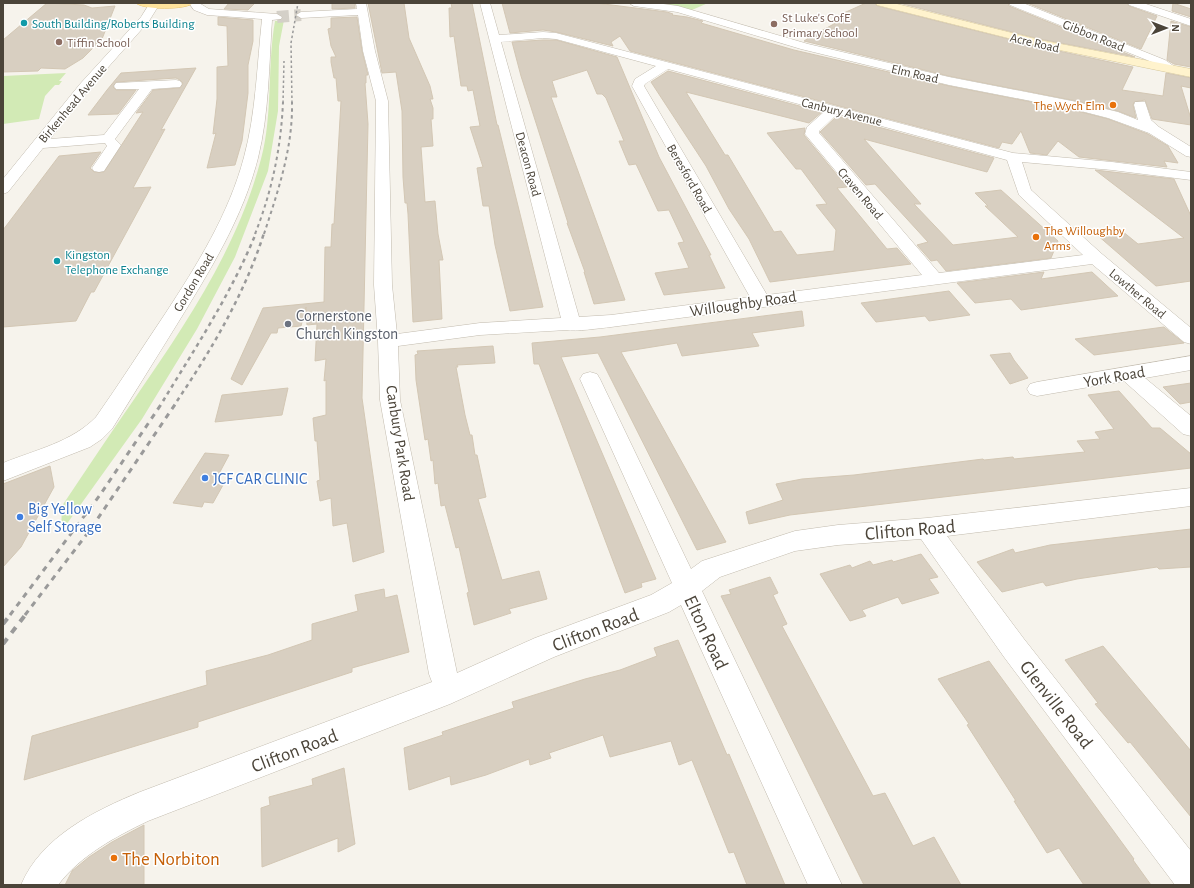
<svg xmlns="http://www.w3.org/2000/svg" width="1194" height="888" viewBox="0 0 1194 888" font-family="'Alegreya Sans',sans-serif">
	<rect width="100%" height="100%" fill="#f6f3ec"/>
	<path fill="#d2eab5" d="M652,3H708L692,10Z
		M284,20L279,46L278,111L268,171L235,257L197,329L142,419L61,532L62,506C86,470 110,434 135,398C186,324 238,247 261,159C273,114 267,66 275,21Z
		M66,73L59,81H62L59,85H55L45,96L39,119L3,124V76Z"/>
	<path fill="#d8cfc1" stroke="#d3c7b4" d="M47,3L84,5L92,8L115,6L102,39L83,58L65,69L41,68L38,71L3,72V40Z
		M229,3H255L248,10L224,9Z
		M332,3H355V8L332,9Z
		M368,3H404L409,38L430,86L433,99H430L433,108V119H431L433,146L421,147L425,202L435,201L438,234L443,260H439L442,319L413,322L408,214L407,203H405L403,177L402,111L396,72L382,73Z
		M451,3H472L497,125H498L543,307L510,311L495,245L489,206H483L477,168L483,167L470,127L480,126L473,90L468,91L467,86H461L454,36L450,37L449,8H452Z
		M502,3H596L667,12L673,14L672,15L687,17L703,21L701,23L794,50L949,86L1077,111L1108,119L1148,134L1168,146L1178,163L1164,161L1167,167L1079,157L1058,141L1047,155L1030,153L1021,131L1012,144L1002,142L999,148L630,51L620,36L611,42L613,46L556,32L543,30L510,33Z
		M866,3H875L877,6L1040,47L1133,67L1122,90L1163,96L1166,73L1191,78V88L1181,86L1191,119V125L1152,119L1145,100L1134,102L1133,105L1136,118L1118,111L1077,101L949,76L804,41L812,36L843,19L835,17Z
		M899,3H1008L1009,6L1135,57L1040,39Z
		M1027,3H1127L1129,6L1157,16L1141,49Z
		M1173,3L1191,9V17L1172,11Z
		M218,17L253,20V41L248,65V93L242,141L235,165L207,168L216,133L213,134L217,99V67L228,66L227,26L218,25Z
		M357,17L362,51L368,75H366V83H365L368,124L362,398L384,552L353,562L347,523L333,526L331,498L320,501L317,481L320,480L317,441H315L313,418L326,415V380L324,381L326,359L315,361L317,324L307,325L306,307L301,326L278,328L277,333H271L242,385L231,379L263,308L324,302L325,247H331L332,224H334L341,101H338L336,78H334L331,62V57H336L331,46L328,29L331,28V18Z
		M1171,21L1191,27V67L1174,64L1167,60Z
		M543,40H556L617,57L659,157L711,255H709L725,288L664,295L655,273L689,268L678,243L684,242L669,210L658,211L636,164L629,165L619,141H624L606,98L602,94H597L587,70L552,81L557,97H551L625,300L594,304L584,272H585L567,223H568L521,76L512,42Z
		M196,68L161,130L165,129L133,188L151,187L94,292H91L76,321L3,327V230L59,156L101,152L90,168L94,172H104L143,112L136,113L153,90L180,88L183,83L180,80L176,78L116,82L113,87L116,90H136L118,114L88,115L107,90L121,73Z
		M668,71L822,112L809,123L686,92L725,155H728L774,232L781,231L797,255L834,251L836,230L816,205L827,204L801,169H796L767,133L805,128L804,135L847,187L837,188L887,249L897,248L911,264L770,282L749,239L729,209L706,166L651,82Z
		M837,116L994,158L987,172L864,139L921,204H914L953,245L1018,237L985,206H988L975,193L1001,190L1058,241L1051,258L946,271L937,260L931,261L917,245L928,242L875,184L866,185L820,132Z
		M1095,170L1174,179L1191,216V281L1156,286L1096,234L1122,231L1138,244L1184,238Z
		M1044,272L1041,279L1092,272L1118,296L1021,310L1011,299L975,303L957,283Z
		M949,291L970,315L929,321L925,316L876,322L861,303Z
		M802,311L804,326L752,333L759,346L682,356L677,343L621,352L726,542L697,550L598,353L561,357L656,579L641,583L642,587L625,593L539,364H534L532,343L600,337Z
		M1164,327L1184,343L1094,355L1075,339Z
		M493,346L495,363L457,365L458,367H456L465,415L470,435H472L475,455H477L486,497L478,499L502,580L539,571L547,599L509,609L511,613L474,625L467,593L469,592L459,547L456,548L445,505L441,506L438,483L435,484L433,460L431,461L428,439L425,440L416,380L415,355L418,354L417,351Z
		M1010,353L1014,360L1028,378L1010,384L990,355Z
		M1191,383V402L1180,404L1163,387Z
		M288,388L282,415L215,422L222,395Z
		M1119,391L1152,428H1160L1191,454V468L790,515L749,524L746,512L783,500L776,484L802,479L854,475L983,459L984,460L1013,457L1014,459L1085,452L1077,441L1100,439L1095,432L1114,429L1088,395Z
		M205,453L229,455L214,483L223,485L213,503L204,502L202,507L173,503Z
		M50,466L54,487L21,547L3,567V484Z
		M1191,529V567L1159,569L1157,567L1077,579L1046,586L1043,582L1002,592L977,562L1013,549L1015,553L1050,545Z
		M921,554L938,577L929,579L939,593L902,604L898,597L862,610L866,616L850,621L820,574L850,565L852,568L870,561L873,565L892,560L893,562Z
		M770,577L778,593L773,595L787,624L782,626L873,796L885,793L913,846L934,837L961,885H864L721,596L731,594L729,590Z
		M384,589L385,598L397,595L409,652L352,668V672L198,722V727L24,780L32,736L207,685L206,671L268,655L312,640V624L358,611L355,595Z
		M678,640L727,755L729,754L785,885H747L734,852L729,853L692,760L679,765L671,741L610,757L603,735L549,753L551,758L530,765L529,759L486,775L451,785L450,776L409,790L404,748L443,735L442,732L514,708L512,702L585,679L620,670L657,656L654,648Z
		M1103,646L1191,751V817L1130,742L1128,743L1095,704L1098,703L1065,660Z
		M989,661L1134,859L1133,860L1151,885H1084L1059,848L1047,853L1014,801H1016L967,725L969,724L938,679Z
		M344,768L355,844L338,852V838L262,867L261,808L270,805L269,797L313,785L312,779Z
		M144,825V885H65L72,871L89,857L112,842Z"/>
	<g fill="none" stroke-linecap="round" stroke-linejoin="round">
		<path stroke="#d4d0c8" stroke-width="12" stroke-dasharray="12 5.5" stroke-linecap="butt" d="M277,17L301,15"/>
		<g stroke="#c2bbae" stroke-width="1">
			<path id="street" d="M150,3H158L159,5L149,21L88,90L50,139L104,135L139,89H116L114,86L116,83L176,80L180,81L182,84L180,87L152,89L115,139L121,145L104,171L99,172L94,171L92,168L107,146L105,143L43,148L8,192L3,194V179L80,84L141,17Z
				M189,3H199L209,9L277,14L282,17L281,19L272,20C269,65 269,114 258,158C243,217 211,269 179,321C157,357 134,393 112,429L102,439L90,447L3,481V463C35,450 72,442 96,417C120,383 142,348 165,314C197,265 229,214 244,157C256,113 257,65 262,19L207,15L194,10Z
				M356,3H366L375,51L388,101L392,285L397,334L480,323L561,318L480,3H490L499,35L543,32L556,33L1013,153L1112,162L1191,172V180L1112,170L1022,162L1031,190L1102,254L1191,328V344L1184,342L1092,264L611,327C601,328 574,332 567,330L480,335L398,346L400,400L457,673L535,638L651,595L672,583L580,379L583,374L590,372L597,374L600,379L691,569L702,561L795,531L838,525L927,518L1191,488V506L947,536L1024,639L1191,851V885H1175L1004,657L921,539L838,545L795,551L720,577L702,591L842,885H808L681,605L669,612L554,657L450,704L148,821C115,837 81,855 58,885H21C41,837 94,811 140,792L432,682L429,674L380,400L378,341L374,285L376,101L363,51L358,15L301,18L296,15L301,12L357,9ZM543,38L556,39L656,66L635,79L632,86L750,297L611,315L579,317L501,42ZM668,69L825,111L807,127L805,134L922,275L767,295L644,86L645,84ZM837,114L1007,160L1019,195L1083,255L939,273L819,133V131Z
				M629,3H656L678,6L808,44L949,77L1077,102L1118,112L1138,120L1134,105L1135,102H1145L1151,120L1159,127L1191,147V157L1186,156L1149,133L1108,118L1077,110L949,85L801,49L677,12L634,6Z
				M1009,3H1023L1165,60L1178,69L1176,72C1168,73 1163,69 1157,64L1010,5Z
				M1128,3H1143L1191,19V26L1129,5Z
				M1191,356V370L1145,378L1191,416V436L1183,434L1124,381L1037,396L1030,394L1027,389L1030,384L1037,382Z"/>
		</g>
		<g stroke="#d6c79b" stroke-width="1">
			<path id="secondary" d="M876,3H893L1040,40L1191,69V77L1040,46L877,5Z"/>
		</g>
		<g stroke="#e6c16a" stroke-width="1">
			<path id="primary" d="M136,3H193C187,10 142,10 136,3Z"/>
		</g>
		<use href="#street" fill="#fff" fill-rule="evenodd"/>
		<use href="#secondary" fill="#fff3cd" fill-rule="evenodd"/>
		<use href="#primary" fill="#ffe39c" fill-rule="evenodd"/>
		<path stroke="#9a9a9a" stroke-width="1.5" stroke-dasharray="2.5 2.5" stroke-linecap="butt" d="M283,103L284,61
			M292,103L291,43L298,3"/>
		<path stroke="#9a9a9a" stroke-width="2" stroke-dasharray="3.5 3.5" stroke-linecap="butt" d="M255,234C272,191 281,148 283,102
			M264,234C278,191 293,148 292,102"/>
		<path stroke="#9a9a9a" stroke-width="2.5" stroke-dasharray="4 4" stroke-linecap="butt" d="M163,401C196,347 232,292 256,233
			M177,401C212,349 245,293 264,233"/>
		<path stroke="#9a9a9a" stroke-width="3" stroke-dasharray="5.5 5.5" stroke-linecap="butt" d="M10,615L100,495L164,400
			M25,615L90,530L178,400"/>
		<path stroke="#9a9a9a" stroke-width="4" stroke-dasharray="7 7" stroke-linecap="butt" d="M3,624L11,614
			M3,644L26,614"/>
	</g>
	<g fill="#0f9aa8" stroke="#fff" stroke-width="1.5">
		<circle cx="24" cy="23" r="4"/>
		<circle cx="57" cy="261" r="4"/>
	</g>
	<g fill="#8d6e63" stroke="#fff" stroke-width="1.5">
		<circle cx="774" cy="24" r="4"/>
		<circle cx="59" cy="42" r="4"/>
	</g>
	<g fill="#e8710a" stroke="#fff" stroke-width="1.5">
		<circle cx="1113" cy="105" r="4"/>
		<circle cx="1036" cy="237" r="4"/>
		<circle cx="114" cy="858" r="4"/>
	</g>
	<circle fill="#6b7280" stroke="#fff" stroke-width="1.5" cx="288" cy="324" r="4"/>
	<g fill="#3f7fe0" stroke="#fff" stroke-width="1.5">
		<circle cx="205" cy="478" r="4"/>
		<circle cx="20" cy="517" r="4"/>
	</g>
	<g text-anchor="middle" stroke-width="3" stroke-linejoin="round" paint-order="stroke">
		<g font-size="13" fill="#785e54" stroke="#fff" text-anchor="start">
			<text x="782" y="22">St Luke's CofE<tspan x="782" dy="15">Primary School</tspan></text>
			<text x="67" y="47">Tiffin School</text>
		</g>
		<g font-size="13" fill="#0d838f" stroke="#fff" text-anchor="start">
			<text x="32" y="28">South Building/Roberts Building</text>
			<text x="65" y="259">Kingston<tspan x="65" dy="15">Telephone Exchange</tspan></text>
		</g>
		<g font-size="13" fill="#4b4439" stroke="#fff">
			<text transform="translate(1094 35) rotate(22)" y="5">Gibbon Road</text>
			<text transform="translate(1035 42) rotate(13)" y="5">Acre Road</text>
			<text transform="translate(915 73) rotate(13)" y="5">Elm Road</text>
			<text transform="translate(72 103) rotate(-50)" y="5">Birkenhead Avenue</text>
			<text transform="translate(842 111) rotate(14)" y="5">Canbury Avenue</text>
			<text transform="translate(529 164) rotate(75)" y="5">Deacon Road</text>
			<text transform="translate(690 178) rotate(60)" y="5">Beresford Road</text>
			<text transform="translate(861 193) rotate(50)" y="5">Craven Road</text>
			<text transform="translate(193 282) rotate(-59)" y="5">Gordon Road</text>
			<text transform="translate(1138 293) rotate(40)" y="5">Lowther Road</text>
		</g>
		<g font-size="13" fill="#c56008" stroke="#fff" text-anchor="end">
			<text x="1105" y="110">The Wych Elm</text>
			<text x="1044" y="235" text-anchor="start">The Willoughby<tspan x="1044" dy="15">Arms</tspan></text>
		</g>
		<g font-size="16" fill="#4b4439" stroke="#fff">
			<text transform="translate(743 303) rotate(-8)" y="6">Willoughby Road</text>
			<text transform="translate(1114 376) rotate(-10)" y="6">York Road</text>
			<text transform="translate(401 443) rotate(81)" y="6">Canbury Park Road</text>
		</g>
		<g font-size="16" fill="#5b616d" stroke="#fff" text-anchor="start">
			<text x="296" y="321">Cornerstone<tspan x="296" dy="18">Church Kingston</tspan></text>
		</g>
		<g font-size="16" fill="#366cbe" stroke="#fff" text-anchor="start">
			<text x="213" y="484">JCF CAR CLINIC</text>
			<text x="28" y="514">Big Yellow<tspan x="28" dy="18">Self Storage</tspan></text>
		</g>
		<g font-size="19" fill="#4b4439" stroke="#fff">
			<text transform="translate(910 529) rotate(-5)" y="7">Clifton Road</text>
			<text transform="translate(595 629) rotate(-21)" y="7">Clifton Road</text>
			<text transform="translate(707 632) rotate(65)" y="7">Elton Road</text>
			<text transform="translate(1057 704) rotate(52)" y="7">Glenville Road</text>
			<text transform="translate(294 750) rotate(-21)" y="7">Clifton Road</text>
		</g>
		<g font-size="19" fill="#c56008" stroke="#fff" text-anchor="start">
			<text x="122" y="865">The Norbiton</text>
		</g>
	</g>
	<rect width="1194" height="888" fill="none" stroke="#4b4439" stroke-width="8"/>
	<g transform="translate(1166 28) rotate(90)" stroke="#ffffff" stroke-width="3" paint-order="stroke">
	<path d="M0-3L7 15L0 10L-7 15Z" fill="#4b4439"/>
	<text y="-6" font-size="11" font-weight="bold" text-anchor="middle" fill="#4b4439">N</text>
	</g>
</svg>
